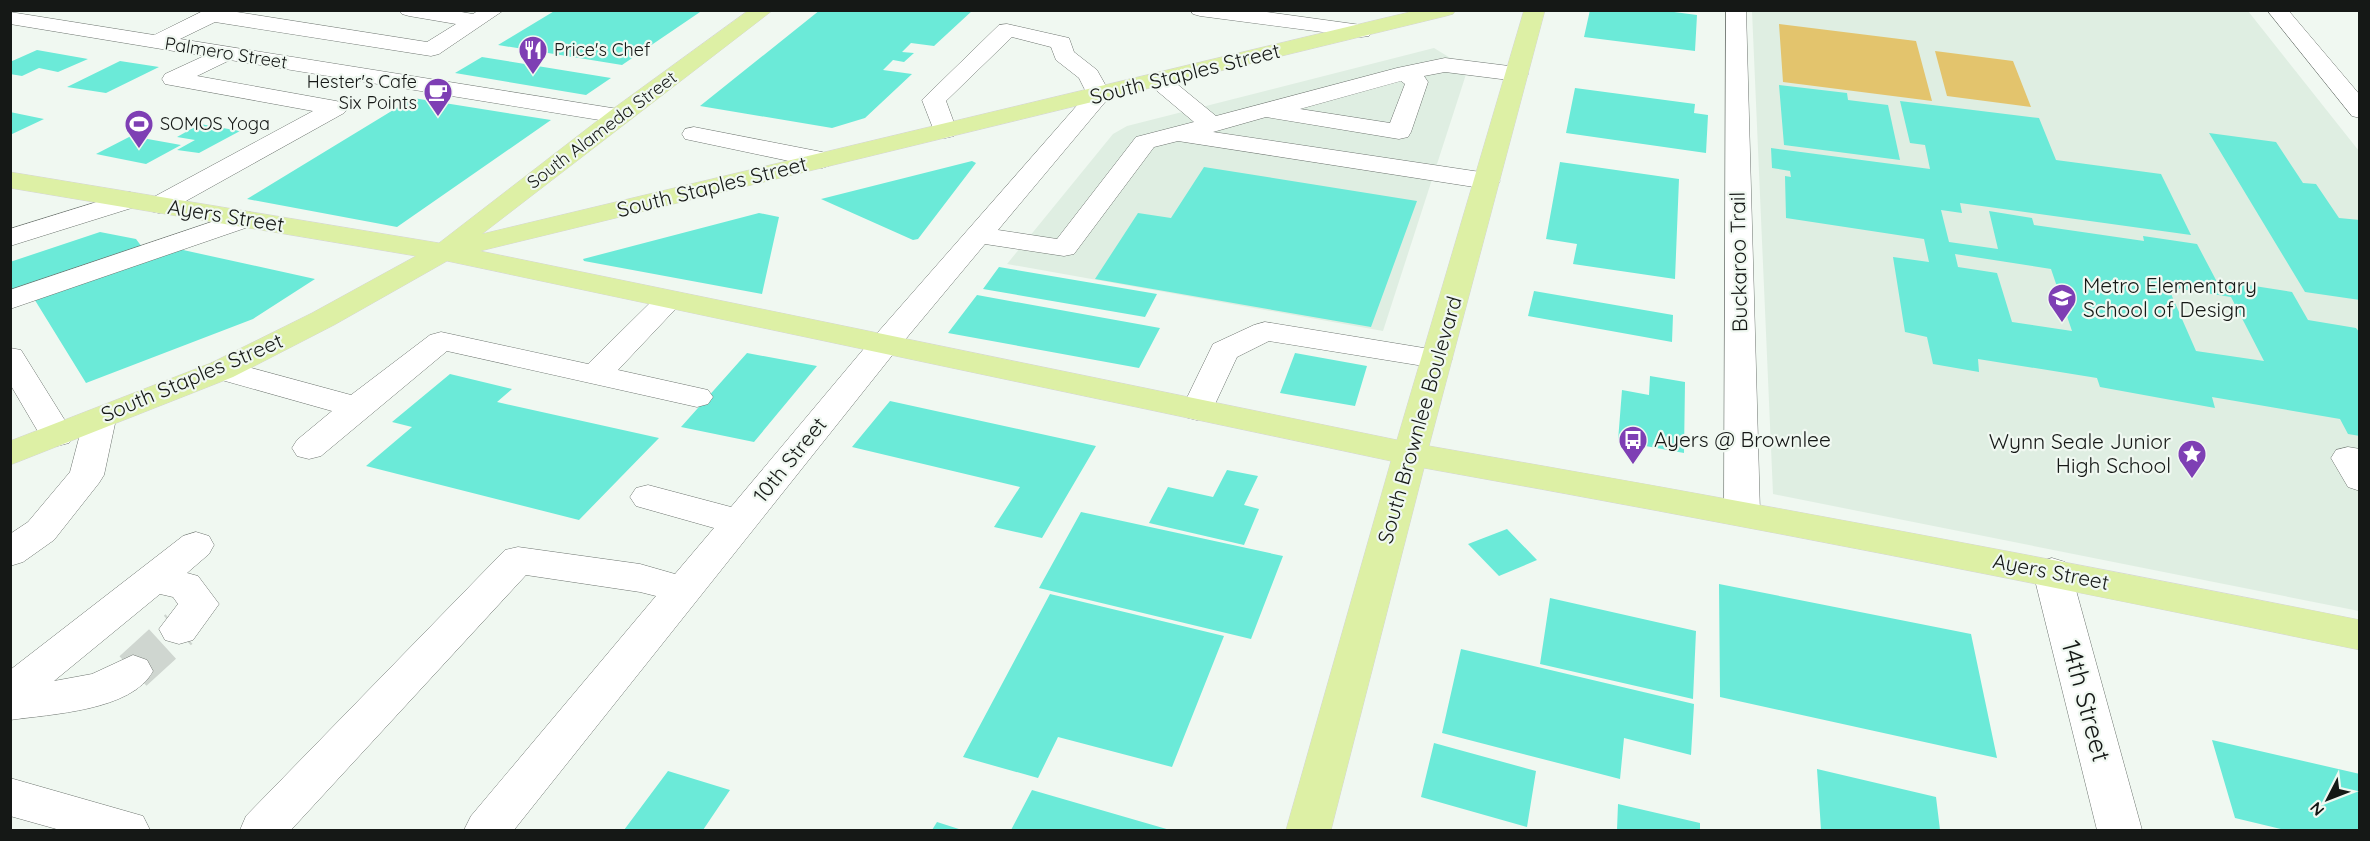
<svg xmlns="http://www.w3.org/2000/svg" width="2370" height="841" viewBox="0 0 2370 841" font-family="Quicksand,sans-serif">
	<rect width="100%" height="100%" fill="#f0f8f1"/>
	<path fill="#dfeee2" d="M1752,11H2248L2359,151V611L1773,494Z
		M1434,48L1452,59L1470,62L1383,331L1007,264L1113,134L1127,126Z"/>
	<path fill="#e3c46d" d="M1779,24L1916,41L1932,101L1783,82Z
		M1935,51L2013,61L2031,107L1947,96Z"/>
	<path fill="#6bead8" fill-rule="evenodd" d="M556,10H703L622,65L498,45Z
		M820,10H973L934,46L911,43L902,52L914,53L904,62L893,60L883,70L912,74L865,118L832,128L700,106Z
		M1590,10H1659L1697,15L1695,51L1584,37Z
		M37,50L88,59L58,72L39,68L22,76L10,74V62Z
		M482,57L611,78L586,95L455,73Z
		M120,61L159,67L106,93L67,87Z
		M1779,85L1847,93L1848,100L1888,105L1900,160L1784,145Z
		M1575,88L1695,104L1694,113L1708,115L1706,153L1566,133Z
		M413,98L551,120L397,227L247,199Z
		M1900,101L2039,118L2056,160L2161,174L2191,235L1960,203L1962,213L1941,210L1949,242L1998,249L1989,211L2032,218L2034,225L2144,241L2143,236L2197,244L2216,280L2292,292L2308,320L2356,328L2360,333V436L2348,434L2340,419L2212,397L2215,408L2100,387L2097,378L1978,359L1979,372L1933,364L1927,337L1905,332L1893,257L1929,262L1924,239L1786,218L1785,176L1791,177L1790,171L1772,168L1771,148L1930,169L1925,145L1910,143ZM1955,254L2051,269L2072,331L2012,322L1997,273L1958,267ZM2168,287L2231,297L2264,361L2196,351Z
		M10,112L44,119L10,135Z
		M200,124L240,131L199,153L177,150L195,140L177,137Z
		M2209,133L2276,142L2303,183L2316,184L2339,218L2360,220V300L2305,292Z
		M131,136L181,145L146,164L96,154Z
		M972,161L976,163L918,239L913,240L821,199Z
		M1560,162L1679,179L1675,279L1573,264L1577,244L1546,239Z
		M1204,167L1417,201L1371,327L1095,279L1138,213L1171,218Z
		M759,213L779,217L762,294L584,261L583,259Z
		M100,232L136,239L142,247L10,291V262Z
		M174,248L315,279L253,319L86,383L33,297Z
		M999,267L1157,294L1145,317L983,289Z
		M1534,291L1673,315L1672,342L1528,316Z
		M977,295L1160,328L1139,368L948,333Z
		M747,353L817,366L754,442L681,427Z
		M1295,353L1367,366L1355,406L1280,393Z
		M450,374L512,389L497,402L659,438L579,520L366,466L412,427L392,422Z
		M1650,376L1685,382L1684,453L1618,441L1622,390L1649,395Z
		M890,401L1096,446L1042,538L994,527L1020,487L852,447Z
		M1227,470L1258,476L1244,505L1259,509L1244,545L1149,523L1168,487L1213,497Z
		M1081,512L1283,556L1251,639L1039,588Z
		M1507,529L1537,560L1499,576L1468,544Z
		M1719,584L1971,634L1997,758L1720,697Z
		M1050,594L1224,636L1172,767L1058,737L1038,778L963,757Z
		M1550,598L1696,631L1693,699L1540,664Z
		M1461,649L1694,704L1691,755L1624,738L1620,779L1442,733Z
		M2212,740L2360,774V830H2285L2235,818Z
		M1434,743L1536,771L1527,827L1421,797Z
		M1817,769L1936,797L1940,830H1821Z
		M668,771L730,790L703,830H624Z
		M1032,790L1170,830H1011Z
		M1618,804L1700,823V830H1617Z
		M937,822L962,830H932Z"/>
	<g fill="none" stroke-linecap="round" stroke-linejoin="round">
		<path stroke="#cfd6d0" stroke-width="40" stroke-dasharray="40 20" stroke-linecap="butt" d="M133,671L179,629"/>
		<g stroke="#6e7570" stroke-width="1">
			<path id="minor" d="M205,10H224L427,42L456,24L409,16L402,14L399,10H450L473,14L479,10H504L439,54L431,56L215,22L180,39L618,109L626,111L630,116L626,121L618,123L230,60L197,76L336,101L344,103L348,108L344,113L168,211L159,213L150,211L146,205L150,199L313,111L165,84L162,79L165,74L204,56L10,24V12L154,35Z
				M1190,10H1252L1361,25L1369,26L1372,31L1369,36L1361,37L1200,16L1193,14Z
				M1726,10H1746L1760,513L1755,522L1742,525L1729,522L1724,513Z
				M2267,10H2288L2360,95V118L2352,116Z
				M1007,24L1069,38L1074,52L1097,70L1111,95L998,230L1057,239L1136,137L1194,122L1150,85L1147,80L1150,75L1158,73L1166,75L1216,116L1397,68L1445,58L1517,67L1525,69L1528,74L1525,79L1517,81L1445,72L1424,76L1428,82L1411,132L1408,137L1399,139L1266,117L1213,132L1487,173L1496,176L1500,181L1496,186L1487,189L1178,141L1154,147L1074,254L1064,256L985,244L894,353L514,830H464L471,816L656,596L640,592L526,575L291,830H240L246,816L505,550L518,547L640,564L675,574L714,528L636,506L630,497L636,488L648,485L731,507L872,339L1087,94L1079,78L1056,60L1051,47L1012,37L946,101L957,131L954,136L945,138L936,136L922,100L999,25ZM1401,81L1405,84L1390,123L1300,109Z
				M694,127L822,152L831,155L835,160L831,165L822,168L685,139L682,134L685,129Z
				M129,192L138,194L142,200L138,206L10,246V229Z
				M244,211L254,213L257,219L254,225L10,309V290Z
				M669,291L679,294L684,300L618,370L708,390L713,397L708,404L697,407L447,351L321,456L309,459L297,456L292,448L297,440L332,411L211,377L206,370L211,363L222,360L351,395L430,335L441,332L588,364L659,294Z
				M1265,322L1436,350L1447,352L1452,359L1447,366L1436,368L1269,341L1237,357L1209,417L1197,420L1185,417L1181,410L1213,344L1254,325Z
				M10,348L21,350L74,435L69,443L57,446L45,443L40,435L10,384Z
				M100,408L112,412L116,419L104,475L99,483L54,540L23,562L10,566V534L28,522L70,472L84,419L88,412Z
				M2348,447L2360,449V491L2348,487L2331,458L2336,450Z
				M196,532L209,536L214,545L209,554L187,573L198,576L219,604L193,640L179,644L165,640L159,629L178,604L173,597L160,594L54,681L92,674L133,655L147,660L153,671C132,711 51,714 10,720V670L183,536Z
				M2052,558L2065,562L2071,572L2142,830H2097L2033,572L2039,562Z
				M10,778L143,816L150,830H60L10,816Z"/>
		</g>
		<g stroke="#d5d5d5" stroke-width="1">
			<path id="major" d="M749,10H773L482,234L1418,10H1456L1453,14L1446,16L480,251L1397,440L1524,10H1545L1429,446C1740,500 2050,558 2360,620V650C2048,585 1737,524 1424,468L1331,830H1286L1391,461L447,261L334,325L233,377L10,465V441L211,363L312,313L416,256L10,188V172L439,243L610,111Z"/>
		</g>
		<use href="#minor" fill="#fff" fill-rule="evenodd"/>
		<use href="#major" fill="#ddf0a5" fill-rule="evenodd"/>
	</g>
	<defs>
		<g id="restaurant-pin" transform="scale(1.5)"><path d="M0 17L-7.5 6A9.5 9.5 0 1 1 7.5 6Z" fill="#7e3fb4" stroke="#f0f8f1"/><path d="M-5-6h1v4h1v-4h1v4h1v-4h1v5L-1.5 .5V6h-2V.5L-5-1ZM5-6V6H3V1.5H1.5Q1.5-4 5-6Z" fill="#fff"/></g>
		<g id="cafe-pin" transform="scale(1.5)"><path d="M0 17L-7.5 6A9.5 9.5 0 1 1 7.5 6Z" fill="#7e3fb4" stroke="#f0f8f1"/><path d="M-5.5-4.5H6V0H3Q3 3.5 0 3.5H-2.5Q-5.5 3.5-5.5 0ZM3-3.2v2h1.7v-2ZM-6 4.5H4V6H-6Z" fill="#fff"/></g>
		<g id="stadium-pin" transform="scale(1.5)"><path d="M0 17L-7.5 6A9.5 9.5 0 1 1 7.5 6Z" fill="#7e3fb4" stroke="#f0f8f1"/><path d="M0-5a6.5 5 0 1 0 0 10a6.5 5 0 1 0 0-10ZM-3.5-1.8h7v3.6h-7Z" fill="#fff"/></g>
		<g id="school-pin" transform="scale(1.5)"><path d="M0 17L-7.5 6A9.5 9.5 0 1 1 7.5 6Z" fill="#7e3fb4" stroke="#f0f8f1"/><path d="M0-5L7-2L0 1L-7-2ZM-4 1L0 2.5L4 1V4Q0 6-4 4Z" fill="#fff"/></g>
		<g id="bus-pin" transform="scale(1.5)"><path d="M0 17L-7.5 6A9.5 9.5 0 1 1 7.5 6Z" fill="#7e3fb4" stroke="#f0f8f1"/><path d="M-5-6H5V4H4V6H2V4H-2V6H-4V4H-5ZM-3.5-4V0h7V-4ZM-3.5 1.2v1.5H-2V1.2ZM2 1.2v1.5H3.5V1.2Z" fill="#fff"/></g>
		<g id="sight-pin" transform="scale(1.5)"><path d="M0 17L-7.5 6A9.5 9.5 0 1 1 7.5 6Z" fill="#7e3fb4" stroke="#f0f8f1"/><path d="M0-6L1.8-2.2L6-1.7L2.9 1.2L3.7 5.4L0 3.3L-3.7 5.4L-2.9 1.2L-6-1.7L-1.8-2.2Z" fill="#fff"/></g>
	</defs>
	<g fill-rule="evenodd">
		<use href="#restaurant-pin" x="533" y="50"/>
		<use href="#cafe-pin" x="438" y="92"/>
		<use href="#stadium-pin" x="139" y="124"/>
		<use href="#school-pin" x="2062" y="298"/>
		<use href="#bus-pin" x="1633" y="440"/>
		<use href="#sight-pin" x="2192" y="454"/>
	</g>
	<g text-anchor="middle" stroke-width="4.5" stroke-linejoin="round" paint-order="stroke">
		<g font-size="18" fill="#151816" stroke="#f0f8f1" text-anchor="start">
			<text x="554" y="56">Price's Chef</text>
			<text x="417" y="88" text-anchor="end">Hester's Cafe<tspan x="417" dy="21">Six Points</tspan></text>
			<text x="160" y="130">SOMOS Yoga</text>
		</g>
		<g font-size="18" fill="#151816" stroke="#f0f8f1">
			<text transform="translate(226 53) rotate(9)" y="6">Palmero Street</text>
			<text transform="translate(602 130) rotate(-37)" y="6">South Alameda Street</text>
		</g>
		<g font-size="21" fill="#151816" stroke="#f0f8f1">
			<text transform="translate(1185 74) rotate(-14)" y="7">South Staples Street</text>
			<text transform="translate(712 187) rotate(-14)" y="7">South Staples Street</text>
			<text transform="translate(226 216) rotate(9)" y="7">Ayers Street</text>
			<text transform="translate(1739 262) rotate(-91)" y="7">Buckaroo Trail</text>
			<text transform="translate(192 378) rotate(-23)" y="7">South Staples Street</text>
			<text transform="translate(1420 420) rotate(-74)" y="7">South Brownlee Boulevard</text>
			<text transform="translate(790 460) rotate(-51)" y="7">10th Street</text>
			<text transform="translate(2051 572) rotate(11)" y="7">Ayers Street</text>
		</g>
		<g font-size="21" fill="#151816" stroke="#f0f8f1" text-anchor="start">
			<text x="2083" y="293">Metro Elementary<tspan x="2083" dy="24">School of Design</tspan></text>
			<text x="1654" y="447">Ayers @ Brownlee</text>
			<text x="2171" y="449" text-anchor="end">Wynn Seale Junior<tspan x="2171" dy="24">High School</tspan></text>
		</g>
		<g font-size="26" fill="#151816" stroke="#f0f8f1">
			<text transform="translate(2086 701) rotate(75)" y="9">14th Street</text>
		</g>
	</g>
	<rect width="2370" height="841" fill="none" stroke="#151816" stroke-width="24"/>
	<g transform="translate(2328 799) rotate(228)" stroke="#f0f8f1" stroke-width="4.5" paint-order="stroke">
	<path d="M0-4.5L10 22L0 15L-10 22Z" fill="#151816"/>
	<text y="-9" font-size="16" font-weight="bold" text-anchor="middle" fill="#151816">N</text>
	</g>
</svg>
